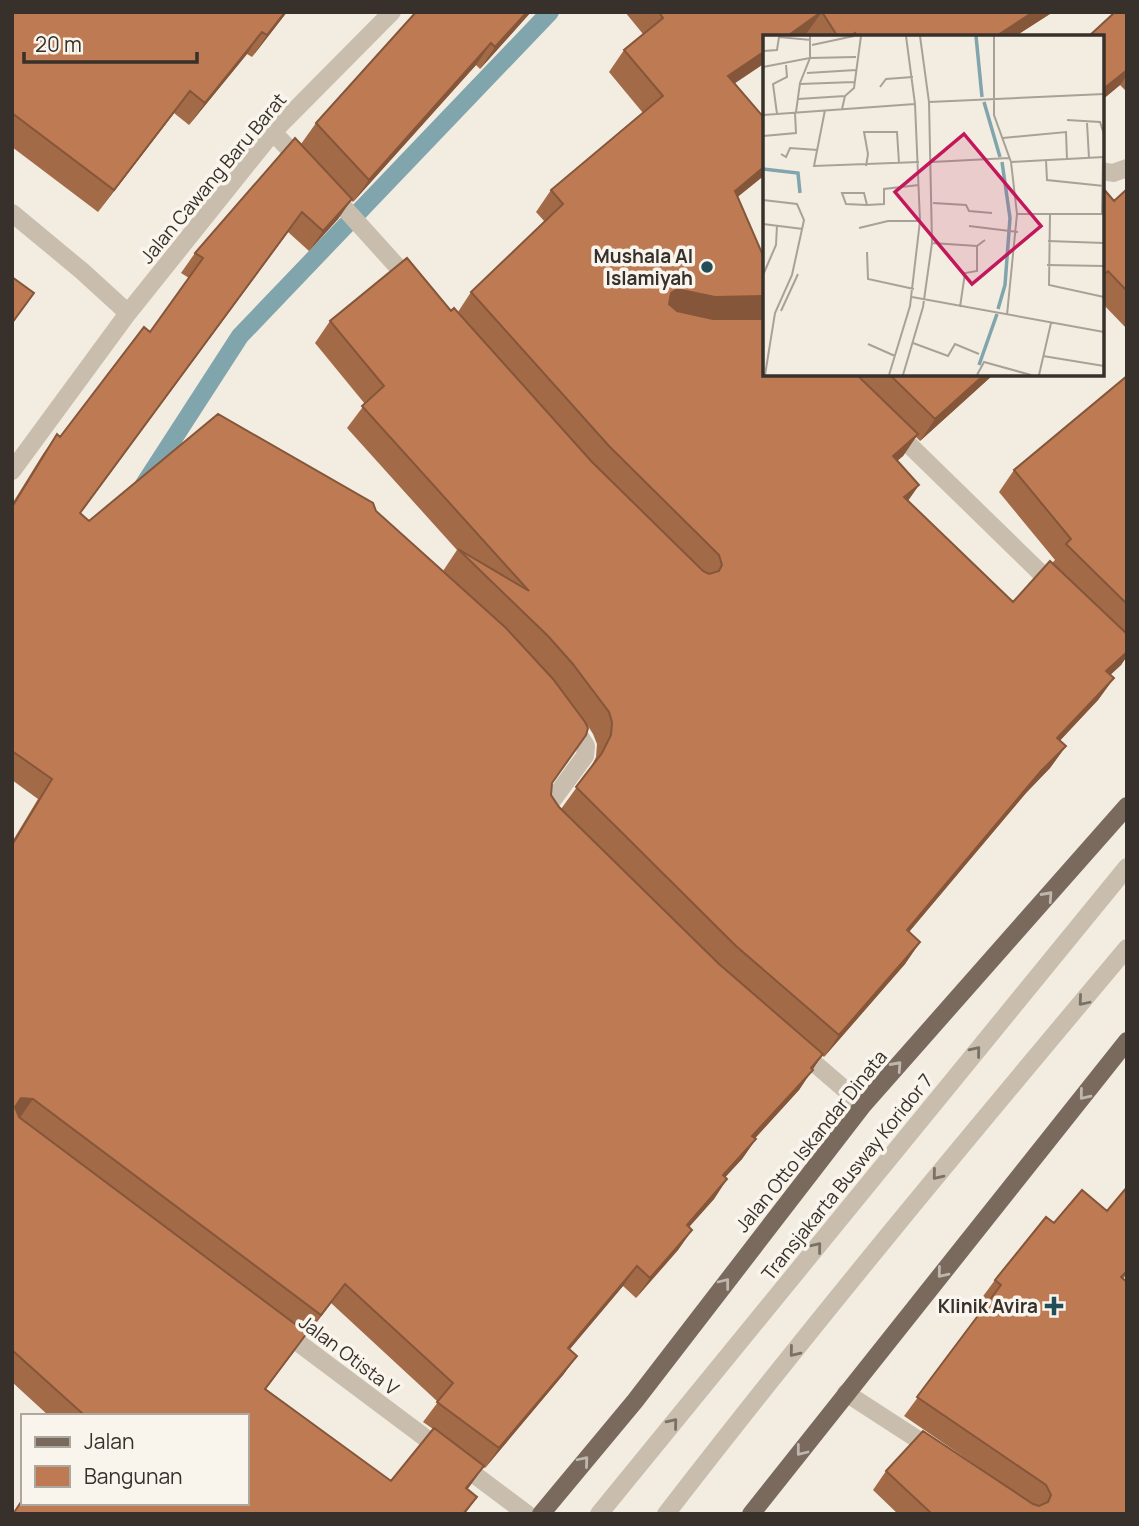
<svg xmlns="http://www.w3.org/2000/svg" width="1139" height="1526" viewBox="0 0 1139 1526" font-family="Manrope,sans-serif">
	<rect width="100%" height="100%" fill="#f2ece1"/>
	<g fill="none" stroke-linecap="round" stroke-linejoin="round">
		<path stroke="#81a5ad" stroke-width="18" d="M143,486L240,336L550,12"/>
		<path stroke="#c9bead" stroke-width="18" d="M599,1514L1127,867
			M666,1514C815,1321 970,1135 1127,948"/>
		<path stroke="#c9bead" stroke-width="18" d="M273,132L302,163
			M1102,171L1113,173L1127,168
			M329,191L413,284
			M12,213L82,271L128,313
			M893,429L1056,588
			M12,471L128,313L273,132L392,12
			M552,818L548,812L549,805L585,756L586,746L569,720
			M799,1050L863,1105
			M280,1329L527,1514
			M846,1393L934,1450"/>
		<path stroke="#796a5d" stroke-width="18" d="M541,1514L635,1401L863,1105L1127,806
			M751,1514L1127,1041"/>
	</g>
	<path fill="#a36a47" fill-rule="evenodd" d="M12,12H287L252,57L247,54L189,125L174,113L98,212L12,147Z
		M531,12L480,69L476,65L353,202L351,200L338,219L309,251L288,232L80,513L89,521L376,511L443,571L457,550L347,428L365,404L315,343L330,321L458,312L471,292L545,222L536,212L551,190L643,113L609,72L624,50L643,34L625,12H1053L1014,37H808L806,34L802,37H765L734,83L738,197L709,318L765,374H994L920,441L916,437L903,456L897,460L919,485L908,501L1013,602L1055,560L999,492L1014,470L1127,376V656L1121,665L1110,675L1114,678L1098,700L1060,740L1066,746L1050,768L1026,793L909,932L920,942L905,964L824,1057L822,1055L799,1090L755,1138L756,1139L742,1159L725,1177L727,1179L714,1199L689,1227L692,1230L678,1250L636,1298L623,1286L569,1350L577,1356L563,1375L485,1468L483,1467L467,1489L477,1497L465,1514H13L247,1416H49L12,1382V842L38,799L12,780V504L43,454L57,434L60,437L150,332L189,278L181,273L195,253L301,144L316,123ZM588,726L593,734L597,744L596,757L590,769L561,809L551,795L552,783ZM331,1303L438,1402L423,1422L433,1429L391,1481L265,1389L306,1334L307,1335Z
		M1127,12V92L1120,85L1102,100V37Z
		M1102,187L1114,201L1127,189V329L1102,303Z
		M1127,1187V1274L1123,1279L1127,1514H898L873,1490L886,1471L990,1475L904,1416L987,1304L981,1299L995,1280L1054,1223L1107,1211Z"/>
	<path fill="#85563a" d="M285,12H287L252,57L267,35Z
		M527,12H531L480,69L495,47Z
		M822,12L806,34L802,37H786Z
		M1033,12H1053L1014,37H995Z
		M262,32L247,54L189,125L205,103Z
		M491,43L476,65L353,202L369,180Z
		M765,51V63L713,98L728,76Z
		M1127,70V75L1120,85L1102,100V90Z
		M190,91L174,113L98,212L114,190Z
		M765,166V175L719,212L735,191Z
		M352,199L338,219L309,251L323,231Z
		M302,212L288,232L66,533L80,513Z
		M677,289L765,296V318L699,319L661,311L671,293Z
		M985,374H994L920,441L935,419Z
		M918,434L903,456L878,478L893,456Z
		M919,485L903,507L904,497Z
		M1127,652V656L1121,665L1091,693L1106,671Z
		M1114,678L1098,700L1042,760L1057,738Z
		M1066,746L1050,768L1026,793L892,952L907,930L1041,771Z
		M920,942L905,964L824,1057L839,1035Z
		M823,1054L799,1090L739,1156L752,1136Z
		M21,1098L33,1099L19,1119L12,1110Z
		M756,1139L742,1159L709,1195L723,1175Z
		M727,1179L714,1199L673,1245L687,1225Z
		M692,1230L678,1250L636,1298L650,1278Z
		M637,1266L623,1286L554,1368L568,1348Z
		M345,1284L331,1303L307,1335L321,1315Z
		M307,1333L293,1353L251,1409L265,1389Z
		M577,1356L563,1375L485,1468L499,1448Z
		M484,1466L470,1486L452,1508L466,1488Z"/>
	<path fill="#be7b53" stroke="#85563a" stroke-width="2" d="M12,12H285L267,35L262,32L205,103L190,91L114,190L12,113Z
		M416,12H527L495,47L491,43L369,180L316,123Z
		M659,12H821L786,37H765V51L728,76L765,119V166L735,191L765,260V296L715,297L677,289L671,293L669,304L677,311L713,319H765V374H856L918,434L893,456L919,485L904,497L1013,602L1050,561L1127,634V652L1106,671L1114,678L1057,738L1066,746L1041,771L907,930L920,942L839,1035L736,946L576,787L602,753L611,735L612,722L609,712L572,663L548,636L458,549L529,591L362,406L384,386L330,321L407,258L451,311L454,308L592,462L703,571L709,574L719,571L722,565L719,555L609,446L471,292L563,204L551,190L663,96L624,50L663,18Z
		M822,12H1033L995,37H857L855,33L849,37H838Z
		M1115,12H1127V70L1102,90V37H1088Z
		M295,138L352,199L323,231L302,212L80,513L89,521L218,414L373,503L376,511L506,628L553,679L585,722L588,728L586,735L552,783L551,795L559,807L719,964L823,1054L811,1068L813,1070L752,1136L756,1139L723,1175L727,1179L687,1225L692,1230L650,1278L637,1266L568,1348L577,1356L499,1448L437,1402L453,1383L345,1284L321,1315L33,1099L21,1098L15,1107L19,1117L307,1333L265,1389L391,1481L434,1428L484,1466L466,1488L477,1497L463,1514H13L23,1499V1503H247V1416H82L83,1414L12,1350V845L52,779L12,751V507L57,434L60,437L144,327L150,332L203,258L195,253Z
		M1102,187L1114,201L1127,189V291L1108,271L1102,276Z
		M12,277L34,293L12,323Z
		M889,374H985L935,419Z
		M1127,376V604L1066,544L1071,539L1014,470Z
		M1127,1187V1271L1121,1277L1127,1282V1514H932L886,1471L923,1431L1033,1504L1039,1506L1048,1502L1051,1495L1046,1485L917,1397L1001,1285L995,1280L1046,1217L1054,1223L1082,1190L1107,1211Z"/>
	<defs><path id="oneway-chevron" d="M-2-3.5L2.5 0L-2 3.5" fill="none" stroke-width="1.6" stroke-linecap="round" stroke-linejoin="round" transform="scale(1.75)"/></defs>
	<g stroke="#bfb6ac">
		<use href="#oneway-chevron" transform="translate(1048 896) rotate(-48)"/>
		<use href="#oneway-chevron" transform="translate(897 1066) rotate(-48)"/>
		<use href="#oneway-chevron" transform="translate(1084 1095) rotate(129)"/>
		<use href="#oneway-chevron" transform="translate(942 1273) rotate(129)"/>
		<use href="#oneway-chevron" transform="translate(725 1283) rotate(-52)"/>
		<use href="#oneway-chevron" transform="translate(801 1451) rotate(128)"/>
		<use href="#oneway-chevron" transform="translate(584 1461) rotate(-50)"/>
	</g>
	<g stroke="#797066">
		<use href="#oneway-chevron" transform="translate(1083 1001) rotate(130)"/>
		<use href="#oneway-chevron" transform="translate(976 1051) rotate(-51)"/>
		<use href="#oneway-chevron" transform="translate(937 1175) rotate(129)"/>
		<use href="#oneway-chevron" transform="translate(817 1247) rotate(-51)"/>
		<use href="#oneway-chevron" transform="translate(794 1352) rotate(129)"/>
		<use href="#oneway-chevron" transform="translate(673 1423) rotate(-51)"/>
	</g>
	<g fill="#234d57" stroke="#f9f5ed" stroke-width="2.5">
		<circle cx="707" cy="267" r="7"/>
		<path d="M1050.5 1295.5h7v7h7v7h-7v7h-7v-7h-7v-7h7z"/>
	</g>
	<g text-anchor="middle" stroke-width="7" stroke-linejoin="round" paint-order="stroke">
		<g font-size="19" fill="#38312b" stroke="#f9f5ed">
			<text transform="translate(213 178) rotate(-50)" y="7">Jalan Cawang Baru Barat</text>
			<text transform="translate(811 1141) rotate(-51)" y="7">Jalan Otto Iskandar Dinata</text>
			<text transform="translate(847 1177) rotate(-51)" y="7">Transjakarta Busway Koridor 7</text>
			<text transform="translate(349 1355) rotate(37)" y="7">Jalan Otista V</text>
		</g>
		<g font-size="19" font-weight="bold" fill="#38312b" stroke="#f9f5ed" text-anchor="end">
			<text x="693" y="263">Mushala Al<tspan x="693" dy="22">Islamiyah</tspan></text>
			<text x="1038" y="1313">Klinik Avira</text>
		</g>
	</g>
	<g transform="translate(763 35)">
		<rect width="341" height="341" fill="#f2ece1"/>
		<path fill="none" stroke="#81a5ad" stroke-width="3.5" d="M213,1L219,62M221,67L237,122M0,134L35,138L37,158M235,274L242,250L247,183L239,127M216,330L234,279"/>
		<path fill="none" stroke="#a8a198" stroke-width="2" d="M231,1V80L248,127L254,179L244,280M49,10L91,1M0,16L14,15L16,2L48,5M0,32L47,23V1M44,38L93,35M37,49L91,47M117,52L123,44L150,42M35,64L82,61M166,67L341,59M79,74L82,61L91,53L98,1M62,75L51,131L156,127M33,77L37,48L47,23L93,22M14,79L10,49L24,42L23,30M0,80L152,69M304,85L337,87L341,99M324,88L326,123M0,101L33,98L32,78M240,103L303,97L304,124M18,119L23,122L27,113L55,115M283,125L284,145L341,151M169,127L246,123M248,127L341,122M103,131L105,119L101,97H134L136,128M0,165L34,169L41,185L29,240L12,278L2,340M170,168L203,170L206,176L229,178M104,170L101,158H79L83,169L104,170L121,169V154L156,150M254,179H341M287,179L286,250L341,262M339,179L340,122M0,189L40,194M206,191L255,197M96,193L125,186H157M285,206L341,208M169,208L214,211L222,205M104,217L105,244L151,254M284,230L341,231M0,240L13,210L14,190M149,262L341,297M197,272L202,238L214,236V211M18,276L35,239M150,308L185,321L192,309L216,319M105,309L132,321M280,321L341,331M126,340L147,271L157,186L152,69L143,1M140,340L160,272L169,208L166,67L157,1M214,340L221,327L268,340M276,340L288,288"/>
		<path fill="#c2185b" fill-opacity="0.15" stroke="#c2185b" stroke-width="3.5" d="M201,99L278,191L209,249L132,157Z"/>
		<rect width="341" height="341" fill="none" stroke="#38312b" stroke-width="3.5"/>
	</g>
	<rect width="1139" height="1526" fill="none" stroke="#38312b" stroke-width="28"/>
	<rect x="21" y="1414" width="228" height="91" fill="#f9f5ed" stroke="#aca79f" stroke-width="2"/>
	<rect x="35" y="1437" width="35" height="10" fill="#796a5d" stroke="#aca79f" stroke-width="2"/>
	<text x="84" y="1449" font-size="21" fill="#38312b">Jalan</text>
	<rect x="35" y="1466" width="35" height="21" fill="#be7b53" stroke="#aca79f" stroke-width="2"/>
	<text x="84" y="1484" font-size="21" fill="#38312b">Bangunan</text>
	<path d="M24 52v10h173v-10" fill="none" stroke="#38312b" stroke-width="3.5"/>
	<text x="35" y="52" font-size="21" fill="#38312b" stroke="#f9f5ed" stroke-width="5" paint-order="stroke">20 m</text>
</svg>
